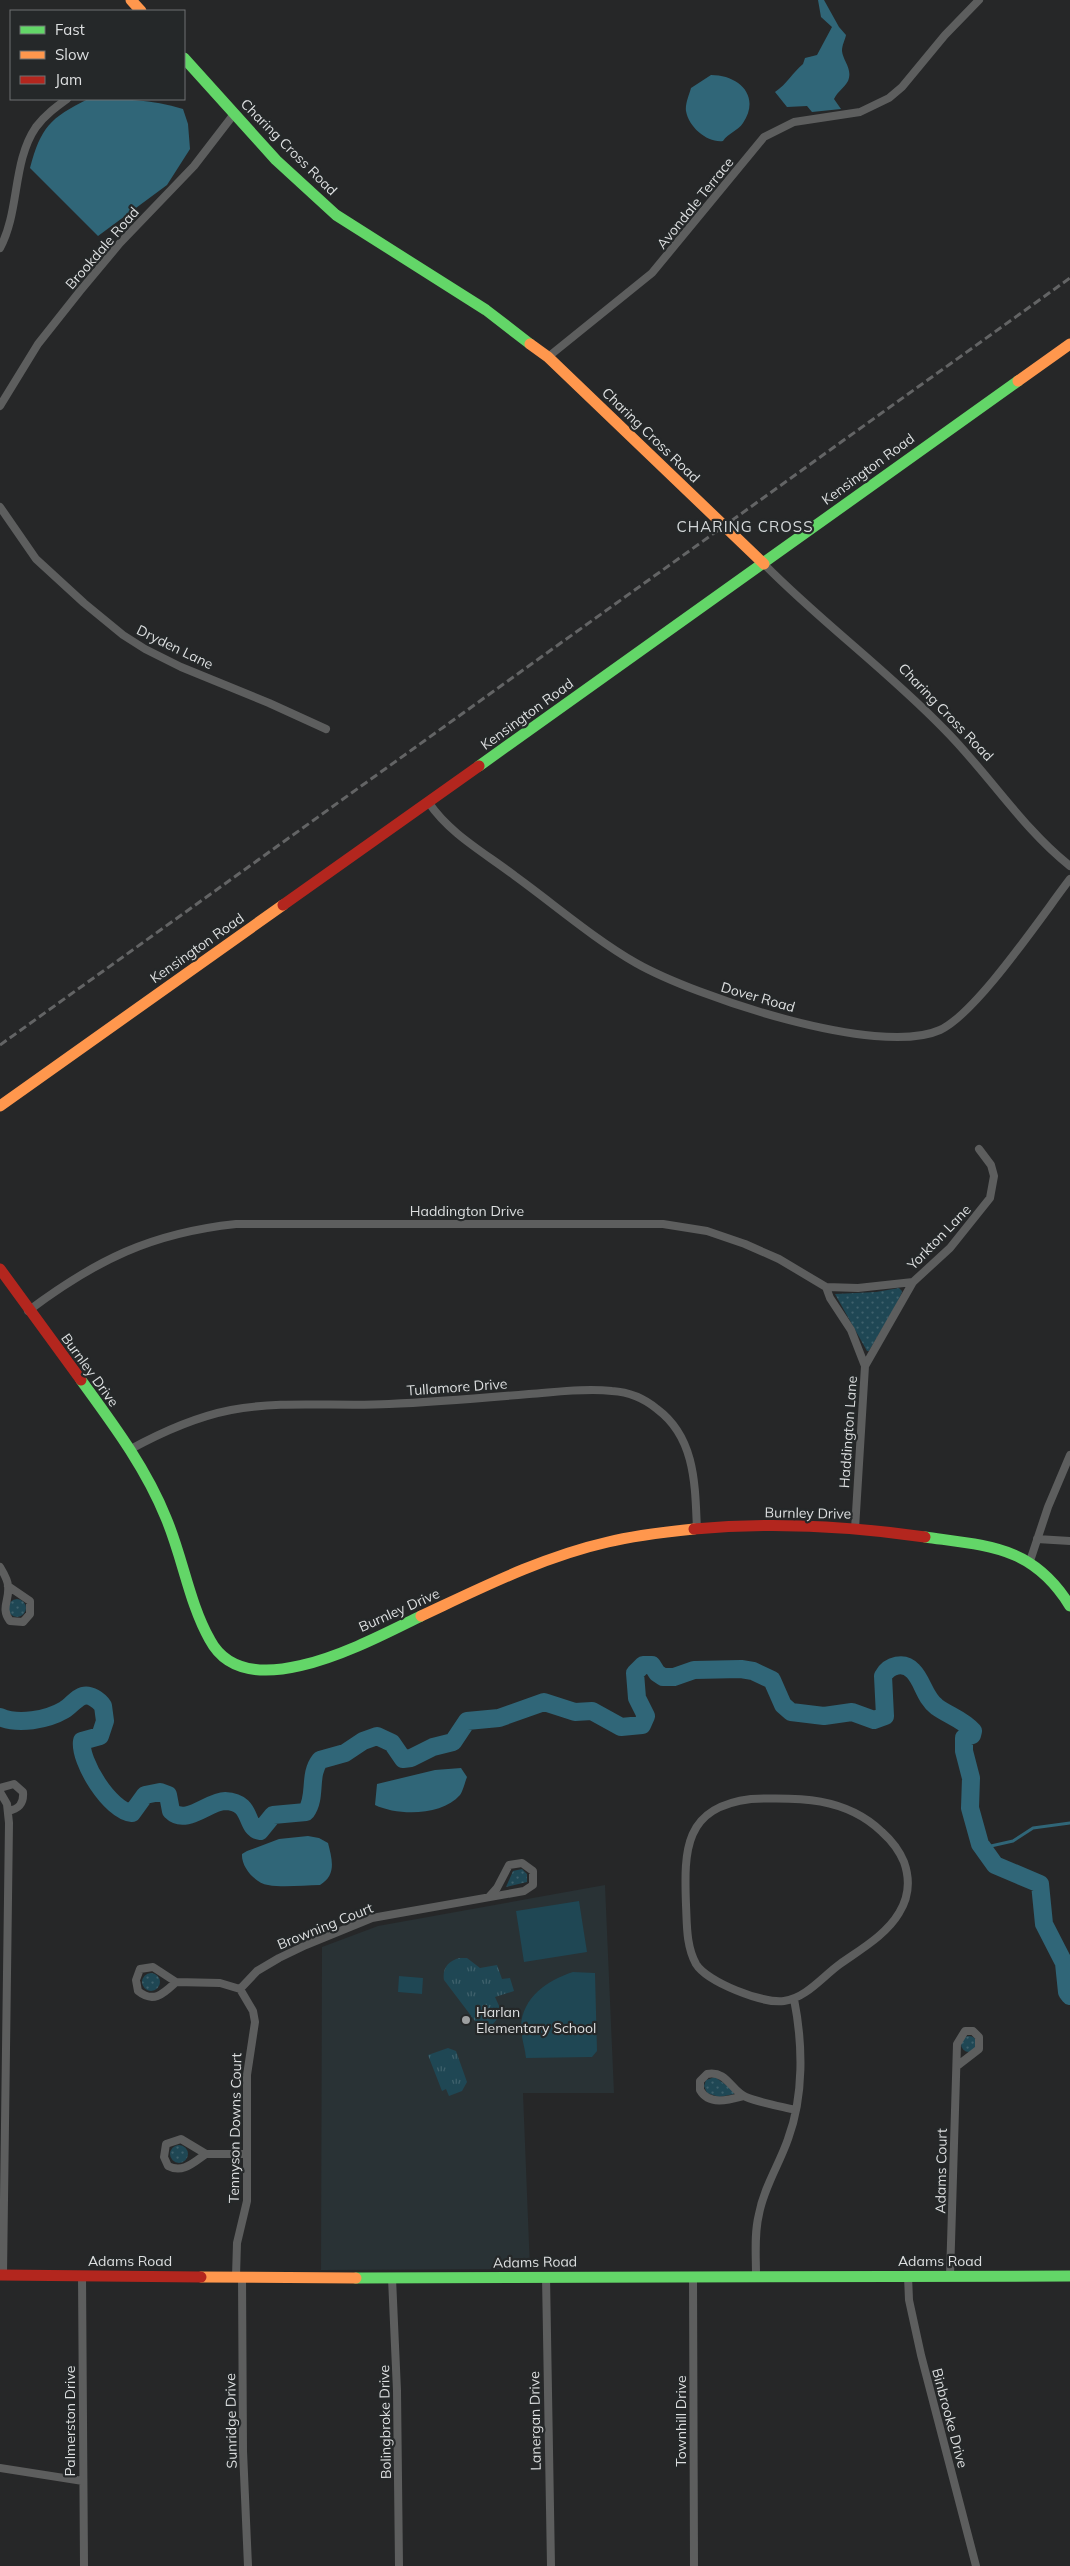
<svg xmlns="http://www.w3.org/2000/svg" width="1070" height="2566" viewBox="0 0 1070 2566" font-family="Mulish,sans-serif">
	<defs>
		<pattern id="grass-dots" width="8" height="8" patternUnits="userSpaceOnUse" patternTransform="scale(1.25)"><rect width="8" height="8" fill="#1f4754"/><path d="M2 2h.1M6 6h.1" fill="none" stroke="#3f616c" stroke-width="1.8" stroke-linecap="round"/></pattern>
		<pattern id="park-tufts" width="24" height="20" patternUnits="userSpaceOnUse" patternTransform="scale(1.25)"><rect width="24" height="20" fill="#1f4754"/><path d="M3 7l-1-3M5 7V3M7 7l1-3M15 17l-1-3M17 17v-4M19 17l1-3" fill="none" stroke="#3f616c"/></pattern>
	</defs>
	<rect width="100%" height="100%" fill="#262728"/>
	<path fill="#293235" d="M605,1885L614,2093H523L530,2269L321,2270L322,1947L378,1926Z"/>
	<path fill="url(#grass-dots)" d="M899,1288L902,1291C902,1297 875,1340 869,1351H867L835,1294L876,1292Z
		M8 1608a9 9 0 1 1 18 0a9 9 0 1 1-18 0Z
		M522,1869L527,1874V1882L506,1887L513,1871Z
		M142 1982a9 9 0 1 1 18 0a9 9 0 1 1-18 0Z
		M961 2044a8 8 0 1 1 16 0a8 8 0 1 1-16 0Z
		M715,2077L733,2090L734,2094L719,2097L707,2093L704,2086L706,2080Z
		M170 2154a9 9 0 1 1 18 0a9 9 0 1 1-18 0Z"/>
	<path fill="url(#park-tufts)" d="M459,1958H467L480,1968L497,1965L502,1979L510,1978L514,1991L495,1997L500,2008V2016L492,2025H481L475,2021L444,1980C442,1969 448,1961 459,1958Z
		M448,2048L456,2051L467,2082L462,2091L449,2096L446,2089L442,2091L428,2055Z"/>
	<path fill="#1f4754" d="M579,1901L587,1952L524,1962L516,1911Z
		M573,1972L595,1973L597,2051L592,2057L526,2058C525,2048 521,2037 521,2027C522,1997 548,1980 573,1972Z
		M399,1976L423,1978L422,1994L398,1992Z"/>
	<path fill="#306678" d="M818,0H824L839,27L846,35C845,40 842,45 842,51C843,61 853,69 848,81C844,88 838,91 834,99L841,109L812,112L807,106L787,107L775,92C787,84 793,72 803,64L805,58L817,55L832,27L821,17Z
		M711,75C739,75 761,96 743,123C738,131 728,133 723,141C708,143 689,128 686,111C685,104 689,95 691,88Z
		M88,99C121,99 152,99 183,109L188,124L190,149L167,185L98,236L30,168C41,127 50,118 88,99Z
		M461,1768L467,1777C465,1782 463,1791 460,1795C442,1816 398,1816 375,1805L377,1784L435,1770Z
		M308,1836L319,1838L328,1843C332,1859 337,1875 320,1885C304,1885 284,1888 268,1885C255,1883 241,1867 242,1854L247,1851L279,1839Z"/>
	<g fill="none" stroke-linecap="round" stroke-linejoin="round">
		<path stroke="#306678" stroke-width="3" d="M982,1848L1013,1841L1033,1828L1070,1823"/>
		<path stroke="#306678" stroke-width="18" d="M0,1717C18,1725 47,1720 64,1710C71,1706 76,1698 83,1696C90,1694 99,1700 103,1706L105,1721L100,1736L82,1741C79,1761 110,1811 132,1813L145,1795L160,1792L168,1795L171,1811C186,1826 209,1801 225,1801C254,1802 244,1828 260,1831L273,1815L306,1812C317,1797 308,1775 320,1760L345,1753L363,1741L377,1736L392,1743L403,1759L411,1758L433,1747L453,1742L467,1721L499,1718L544,1702L575,1712L592,1711L621,1727L642,1725L646,1716L637,1698L635,1673L643,1665H652L657,1673L663,1677H674L694,1670L741,1669L753,1671L772,1680L783,1705L791,1712L824,1716L852,1712L874,1720L885,1716L883,1676C889,1665 904,1661 913,1671C923,1681 924,1697 937,1707C948,1715 964,1720 973,1731L972,1735L964,1738V1751L971,1778L970,1808L980,1844L995,1865L1040,1884L1044,1924L1064,1963L1067,1992L1070,1996"/>
		<path stroke="#5d5e5e" stroke-width="8" d="M0,248C20,211 12,162 36,127C45,115 56,107 67,99
			M548,357L652,273L764,137L794,122L860,112L889,98L902,87L945,35L979,0
			M0,406L38,344L80,291L120,243L194,166L234,114
			M0,507L36,559L84,603L123,635L145,649L181,667L269,703L326,729
			M764,564C821,622 887,670 944,729C988,773 1022,828 1070,866
			M429,803C450,834 485,853 515,876C555,905 593,938 636,963C694,996 878,1058 940,1030C977,1013 1043,914 1070,879
			M826,1287L830,1298L851,1330L865,1366L855,1529
			M28,1311C96,1260 151,1233 236,1224H663L707,1231L745,1244L779,1259L826,1287L858,1288L913,1282
			M865,1366L913,1282L950,1248L990,1198L994,1176L991,1165L979,1149
			M129,1450C160,1433 195,1417 231,1410C283,1400 337,1407 389,1404C436,1402 483,1398 529,1394C557,1392 585,1388 612,1391C629,1392 645,1399 657,1409C696,1438 695,1486 697,1530
			M1037,1539L1070,1541
			M1030,1561L1048,1507L1070,1455
			M0,1567C3,1572 8,1580 8,1586C10,1600 0,1608 10,1621L23,1622L30,1614V1601L8,1586
			M0,1788L14,1784L23,1792C24,1804 19,1809 8,1811
			M0,1792L7,1804L9,1823L3,2275
			M751,1799C798,1797 846,1797 882,1832C891,1840 899,1850 904,1862C910,1879 909,1897 899,1913C886,1935 861,1949 840,1964C822,1977 806,1998 784,2001C763,2004 707,1982 696,1964C686,1946 687,1924 686,1905C684,1850 684,1807 751,1799Z
			M176,1982C164,1993 154,2004 138,1991L136,1980L140,1969L153,1967L176,1982L220,1983L240,1989L253,2011L255,2022L247,2075V2201L237,2243L236,2276
			M240,1989L257,1971L279,1958L306,1945L372,1918L524,1891L533,1885V1871L522,1863L509,1865L497,1888L489,1897
			M744,2096C729,2100 709,2106 700,2090V2081L707,2074C727,2070 731,2091 746,2097C761,2103 779,2106 796,2110
			M206,2154C194,2162 183,2174 168,2166L164,2157L166,2144L181,2139L206,2154H247
			M82,2275L84,2566
			M756,2275C756,2255 754,2234 759,2214C764,2187 779,2165 788,2139C804,2096 803,2044 794,1999
			M242,2276L243,2451L248,2566
			M546,2276L551,2566
			M693,2276L694,2566
			M908,2276L909,2300L921,2355L976,2566
			M950,2276L957,2044L965,2031H973L979,2037V2049L957,2066
			M392,2278L397,2391L399,2566
			M0,2468L83,2481"/>
		<path stroke="#63d668" stroke-width="11" d="M184,58L276,160L336,215L486,310L530,344
			M479,766L1018,381
			M81,1380C113,1424 146,1468 166,1518C183,1558 189,1603 210,1640C247,1710 373,1639 421,1616
			M925,1537C989,1546 1033,1546 1070,1606
			M356,2278L1070,2276"/>
		<path stroke="#ff974d" stroke-width="11" d="M131,0L141,11
			M530,344L548,357L764,564
			M1018,381L1070,344
			M0,1106L283,905
			M421,1616C481,1588 542,1557 608,1542C636,1535 665,1532 694,1529
			M201,2277L356,2278"/>
		<path stroke="#b3261e" stroke-width="11" d="M283,905L479,766
			M0,1269L81,1380
			M694,1529C770,1522 849,1526 925,1537
			M0,2275L201,2277"/>
		<path stroke="#636465" stroke-width="3" stroke-dasharray="8 4" stroke-linecap="butt" d="M0,1045L1070,278"/>
	</g>
	<circle fill="#9d9fa0" stroke="#252829" stroke-width="2" cx="466" cy="2020" r="5"/>
	<g text-anchor="middle" stroke-width="4.5" stroke-linejoin="round" paint-order="stroke">
		<g font-size="14" fill="#dddfe0" stroke="#252829">
			<text transform="translate(289 147) rotate(45)" y="5">Charing Cross Road</text>
			<text transform="translate(695 203) rotate(-51)" y="5">Avondale Terrace</text>
			<text transform="translate(102 248) rotate(-49)" y="5">Brookdale Road</text>
			<text transform="translate(651 435) rotate(44)" y="5">Charing Cross Road</text>
			<text transform="translate(868 469) rotate(-36)" y="5">Kensington Road</text>
			<text transform="translate(175 647) rotate(26)" y="5">Dryden Lane</text>
			<text transform="translate(946 712) rotate(46)" y="5">Charing Cross Road</text>
			<text transform="translate(527 714) rotate(-36)" y="5">Kensington Road</text>
			<text transform="translate(197 948) rotate(-35)" y="5">Kensington Road</text>
			<text transform="translate(758 997) rotate(16)" y="5">Dover Road</text>
			<text x="467" y="1216">Haddington Drive</text>
			<text transform="translate(939 1237) rotate(-46)" y="5">Yorkton Lane</text>
			<text transform="translate(90 1370) rotate(54)" y="5">Burnley Drive</text>
			<text transform="translate(457 1387) rotate(-4)" y="5">Tullamore Drive</text>
			<text transform="translate(848 1432) rotate(-86)" y="5">Haddington Lane</text>
			<text transform="translate(808 1513) rotate(1)" y="5">Burnley Drive</text>
			<text transform="translate(399 1610) rotate(-24)" y="5">Burnley Drive</text>
			<text transform="translate(325 1926) rotate(-22)" y="5">Browning Court</text>
			<text transform="translate(235 2128) rotate(-89)" y="5">Tennyson Downs Court</text>
			<text transform="translate(941 2171) rotate(-89)" y="5">Adams Court</text>
			<text x="130" y="2266">Adams Road</text>
			<text x="940" y="2266">Adams Road</text>
			<text transform="translate(535 2262) rotate(-1)" y="5">Adams Road</text>
			<text transform="translate(950 2418) rotate(75)" y="5">Binbrooke Drive</text>
			<text transform="translate(70 2421) rotate(-90)" y="5">Palmerston Drive</text>
			<text transform="translate(231 2421) rotate(-91)" y="5">Sunridge Drive</text>
			<text transform="translate(535 2421) rotate(-91)" y="5">Lanergan Drive</text>
			<text transform="translate(681 2421) rotate(-90)" y="5">Townhill Drive</text>
			<text transform="translate(385 2422) rotate(-91)" y="5">Bolingbroke Drive</text>
		</g>
		<g font-size="14" fill="#dddfe0" stroke="#252829" text-anchor="start">
			<text x="476" y="2017">Harlan<tspan x="476" dy="16">Elementary School</tspan></text>
		</g>
		<g font-size="15" letter-spacing="1" fill="#d3d7d9" stroke="#252829">
			<text x="745" y="532">CHARING CROSS</text>
		</g>
	</g>
	<rect x="10" y="10" width="175" height="90" fill="#252829" stroke="#6f7172"/>
	<rect x="20" y="26" width="25" height="8" fill="#63d668" stroke="#6f7172"/>
	<text x="55" y="35" font-size="15" fill="#dddfe0">Fast</text>
	<rect x="20" y="51" width="25" height="8" fill="#ff974d" stroke="#6f7172"/>
	<text x="55" y="60" font-size="15" fill="#dddfe0">Slow</text>
	<rect x="20" y="76" width="25" height="8" fill="#b3261e" stroke="#6f7172"/>
	<text x="55" y="85" font-size="15" fill="#dddfe0">Jam</text>
</svg>
